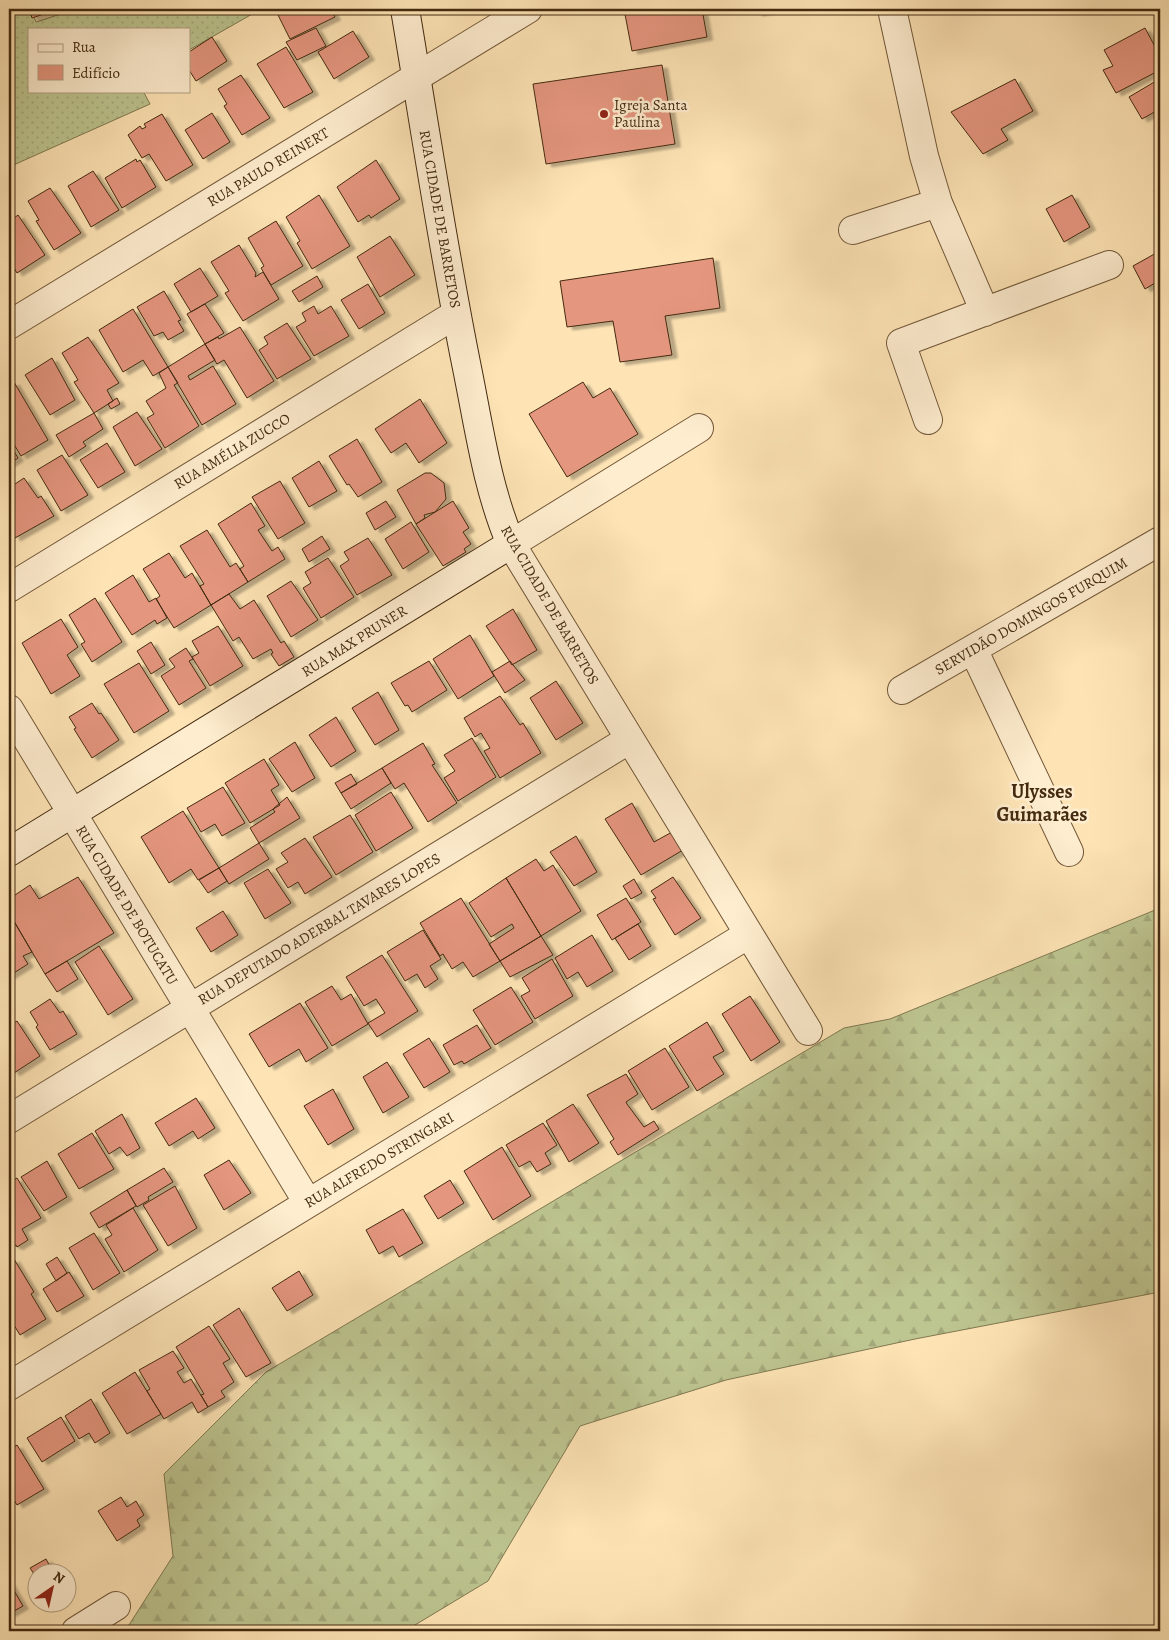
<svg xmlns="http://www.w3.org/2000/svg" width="1169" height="1640" viewBox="0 0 1169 1640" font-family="Alegreya,serif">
	<defs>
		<pattern id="grass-dots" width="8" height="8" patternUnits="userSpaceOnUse" patternTransform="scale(1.25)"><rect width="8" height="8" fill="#bdc590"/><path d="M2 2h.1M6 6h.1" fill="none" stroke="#a4a97b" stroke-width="1.8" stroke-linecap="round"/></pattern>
		<pattern id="forest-firs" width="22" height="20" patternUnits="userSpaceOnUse" patternTransform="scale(1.25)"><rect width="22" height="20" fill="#bdc590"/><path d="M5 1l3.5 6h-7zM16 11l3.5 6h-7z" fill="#a4a97b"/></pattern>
		<filter id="shadow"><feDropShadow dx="5.5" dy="3" stdDeviation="1" flood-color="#0004"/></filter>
	</defs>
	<rect width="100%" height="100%" fill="#fee4b5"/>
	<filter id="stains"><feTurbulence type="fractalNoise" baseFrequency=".004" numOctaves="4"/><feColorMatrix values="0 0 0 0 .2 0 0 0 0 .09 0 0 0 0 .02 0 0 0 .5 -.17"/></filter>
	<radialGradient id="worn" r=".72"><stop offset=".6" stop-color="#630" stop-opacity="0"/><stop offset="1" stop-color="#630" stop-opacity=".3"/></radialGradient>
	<path fill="url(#grass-dots)" stroke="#807850" d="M9,9H31L36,22L76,9H252L254,13L189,50V29H29V91H143L150,104L9,167Z"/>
	<path fill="url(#forest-firs)" stroke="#807850" d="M1160,908V1292L915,1339L726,1380L580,1426L488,1581L405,1631H128L129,1625L173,1556L164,1474L266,1372L844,1028L890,1019Z"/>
	<path fill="#e5967f" stroke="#432a10" filter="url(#shadow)" d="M29,9H59L32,18Z
		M280,9H331L335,17L290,39L276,11Z
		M624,9H702L707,37L632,51Z
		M756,9H778L757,13Z
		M316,28L326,46L297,60L286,42Z
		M1145,28L1160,56V70L1116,93L1103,70L1113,66L1104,50Z
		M353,31L369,57L334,79L318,52Z
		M212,37L227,61L196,81L189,70V52Z
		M286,47L313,92L284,108L257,64Z
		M662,65L675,144L546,164L533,84Z
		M241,75L270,118L242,135L224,106L227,104L218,89Z
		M1015,79L1033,111L1001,129L1008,140L983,154L951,112Z
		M1156,81L1160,88V109L1142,119L1129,97Z
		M212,113L230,142L203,159L185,130Z
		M162,114L193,165L166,181L149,154L142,158L128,135L140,126L142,129L146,127L144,124Z
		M136,159L137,162L140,160L156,187L122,208L105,178Z
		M376,160L400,199L371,218L369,215L358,222L337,187Z
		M93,171L119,210L91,227L68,186Z
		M1160,187V202L1154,191Z
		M50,188L81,233L54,250L36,221L39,220L28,201Z
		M319,195L350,246L312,269L297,243L300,241L286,217Z
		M1072,195L1090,227L1064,242L1046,209Z
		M18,215L45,255L17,273L9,260V222Z
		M276,221L303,266L271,285L261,268L264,266L248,238Z
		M390,236L415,275L380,297L357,257Z
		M239,245L256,273L255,277L263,272L279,299L243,321L225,293L229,291L211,262Z
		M1158,252L1160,280L1145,289L1133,266Z
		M713,258L720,308L665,316L672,355L620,362L613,321L567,327L560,281Z
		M200,268L218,296L191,312L174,284Z
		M317,276L323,287L299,302L292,291Z
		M368,284L385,313L359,329L341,300Z
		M164,291L181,320L178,321L184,331L168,340L163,332L154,336L137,307Z
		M205,304L224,333L205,344L187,314Z
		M314,306L318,314L331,306L349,336L314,356L296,327L306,321L302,313Z
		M133,309L168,367L153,376L143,360L123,372L99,330Z
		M287,323L311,359L277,379L259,350L268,344L264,337Z
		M240,327L274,381L247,398L224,360L217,364L205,344L218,337L219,339Z
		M88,337L119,383L107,390L113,401L94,413L74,382L78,380L62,353Z
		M205,344L215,360L188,376L190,380L213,366L236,404L202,425L168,367Z
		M52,358L75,400L50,415L25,375Z
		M168,367L178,383L174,385L199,426L165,448L147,418L154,414L146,401L166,388L159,373Z
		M14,382L48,440L21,456L9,436V385Z
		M583,382L593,398L610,388L638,434L567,477L529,414Z
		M117,398L120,404L111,409L108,404Z
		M420,399L447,443L419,463L406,443L391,453L375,429Z
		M137,412L162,449L135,466L113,427Z
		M94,413L103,429L83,442L86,446L69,457L56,435Z
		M357,439L382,482L358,497L349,484L347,485L329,456Z
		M9,443L18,458L9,464Z
		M107,443L125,472L98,488L80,460Z
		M62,455L88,495L61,511L37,470Z
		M319,461L337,491L309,507L292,478Z
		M425,473H431L444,483L446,499L435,512L424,515L425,518L416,524L397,490Z
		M24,478L38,498L41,496L54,516L15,538L9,526V488Z
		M280,481L305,523L278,539L252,497Z
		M386,501L396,517L375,530L366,513Z
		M453,501L469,528L463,532L471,544L464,549L466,552L443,566L416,524Z
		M251,503L265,526L258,530L272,551L278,547L285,559L248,582L240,569L244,566L218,524Z
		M411,522L429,552L403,569L385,539Z
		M207,530L230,567L236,563L248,582L211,605L200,586L204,584L180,546Z
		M322,536L330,549L309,562L302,549Z
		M368,538L392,575L357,595L340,566L349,560L344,552Z
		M169,553L185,578L192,573L211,605L174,628L156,599L160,596L143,569Z
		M328,558L354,597L321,618L303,588L311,583L305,572Z
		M133,575L149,602L156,598L167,618L157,624L155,620L132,635L105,593Z
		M291,581L318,620L291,637L267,596Z
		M229,594L240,609L254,600L281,643L284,641L294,657L279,666L271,654L273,653L271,649L253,659L239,637L233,641L211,605Z
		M95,598L122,642L92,662L81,644L85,642L69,615Z
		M513,609L537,650L512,665L486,626Z
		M61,619L78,647L67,655L80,676L51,694L22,643Z
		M218,626L243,666L210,686L192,657L199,653L192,641Z
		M470,635L494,676L458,699L433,659Z
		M151,642L165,665L151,674L137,651Z
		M186,648L193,659L189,661L206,688L179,705L161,676L175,667L169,659Z
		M429,661L447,690L412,712L408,705L405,706L391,683Z
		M510,661L525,680L505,693L492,672Z
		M139,663L169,711L134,733L104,684Z
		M556,681L583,723L556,740L530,698Z
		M378,692L399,730L375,745L352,708Z
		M500,696L520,725L523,723L541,753L500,778L484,751L490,748L481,733L475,737L464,718Z
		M92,703L99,714L101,713L119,740L92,758L74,729L76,728L69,717Z
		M336,717L356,751L331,767L309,735Z
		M472,738L496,777L458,801L444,778L455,771L444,755Z
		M295,742L315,778L292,792L269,759Z
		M423,743L435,764L432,765L457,803L428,822L404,783L395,789L382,768Z
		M264,759L279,785L271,790L280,805L250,823L225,783Z
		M382,768L391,783L351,809L341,793Z
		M351,774L357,784L341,793L335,783Z
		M223,787L245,823L222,836L215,824L201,832L187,808Z
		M391,792L413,828L376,851L355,815Z
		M287,797L300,818L259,843L250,828L275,812L273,809Z
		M632,803L654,842L672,832L683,850L641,875L605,819Z
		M183,811L219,868L198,880L191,869L169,883L141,837Z
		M350,815L373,852L336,875L313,837Z
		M576,836L597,872L574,886L550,852Z
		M305,838L332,877L305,894L298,882L288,888L276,869L288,862L281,853Z
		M259,843L269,859L229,884L219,868Z
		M536,859L544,871L553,865L581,911L541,936L506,878Z
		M219,868L227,881L208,893L199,880Z
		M268,869L291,903L265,919L244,883Z
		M78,877L114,933L45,974L9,913V899L30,885L39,899Z
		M673,877L701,918L675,935L653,899L656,898L651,891Z
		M506,878L541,936L500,961L489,944L514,928L512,924L491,937L469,903Z
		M634,879L642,893L631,899L623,886Z
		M461,898L500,961L473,977L463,962L452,969L443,954L440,956L420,923Z
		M626,898L641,922L612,940L597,915Z
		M223,911L238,935L211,952L196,928Z
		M11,916L32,952L23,956L28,964L9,976Z
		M638,924L651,946L629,960L615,938Z
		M423,930L441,959L430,966L438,979L425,988L417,974L405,981L387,952Z
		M592,935L613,971L587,987L578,972L567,979L555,958Z
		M541,936L553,955L510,977L500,961Z
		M99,946L133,999L108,1015L75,962Z
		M382,955L418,1011L377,1037L368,1023L385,1013L376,999L364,1006L346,977Z
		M552,959L573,996L535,1019L521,996L530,991L522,978Z
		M67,961L78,979L57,992L45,974Z
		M332,986L341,1000L351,994L368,1024L332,1046L305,1002Z
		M511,987L533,1022L495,1045L473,1010Z
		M750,996L780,1042L751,1061L722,1014Z
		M50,999L60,1013L63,1011L77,1034L50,1050L36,1027L38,1025L30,1012Z
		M300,1003L328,1048L306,1062L299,1049L269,1067L249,1034Z
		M17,1021L40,1056L14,1073L9,1065V1026Z
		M707,1022L724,1051L713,1057L724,1074L697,1091L669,1046Z
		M477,1025L491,1048L464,1064L462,1061L454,1065L443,1045Z
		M429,1038L450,1072L424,1088L403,1054Z
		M665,1048L689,1087L652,1110L628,1071Z
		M387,1062L409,1097L383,1113L363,1077Z
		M626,1074L638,1094L626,1102L627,1104L644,1127L654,1121L659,1129L618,1155L610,1142L614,1139L587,1095Z
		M333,1089L354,1129L328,1145L304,1106Z
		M196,1098L215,1128L198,1139L193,1131L169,1146L155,1123Z
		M573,1104L599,1143L569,1162L546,1121Z
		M122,1114L140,1148L127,1156L120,1147L109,1154L95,1131Z
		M543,1123L557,1145L545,1153L551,1164L537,1172L530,1161L519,1167L506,1145Z
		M92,1133L114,1169L79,1189L58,1154Z
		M502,1147L531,1196L493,1220L464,1171Z
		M229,1160L251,1193L224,1210L204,1175Z
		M47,1161L67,1197L44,1211L21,1177Z
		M164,1168L173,1182L148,1197L149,1200L137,1207L127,1190Z
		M17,1178L41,1218L22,1229L28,1240L17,1247L16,1245L14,1246L9,1238V1182Z
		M450,1180L464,1203L438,1219L424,1196Z
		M175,1186L197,1228L168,1246L143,1205Z
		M127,1190L136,1206L99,1228L90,1213Z
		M133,1208L158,1250L124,1272L105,1239L112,1235L106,1225Z
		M403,1209L423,1243L399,1257L393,1246L379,1254L366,1230Z
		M94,1233L120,1273L93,1290L69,1248Z
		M57,1257L67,1273L56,1281L46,1264Z
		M14,1259L34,1292L31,1294L46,1319L20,1335L9,1317V1262Z
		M299,1271L313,1295L287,1311L272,1288Z
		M69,1272L84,1296L57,1312L43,1289Z
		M239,1308L271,1363L246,1377L213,1325Z
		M209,1326L230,1359L223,1363L234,1382L221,1391L225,1397L208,1407L201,1395L204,1394L176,1347Z
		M173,1351L184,1368L177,1372L184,1383L191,1379L208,1407L198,1413L192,1402L164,1419L147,1391L150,1389L139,1370Z
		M135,1372L161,1414L127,1434L102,1393Z
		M91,1399L110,1433L95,1443L89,1433L79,1439L65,1416Z
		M61,1417L75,1441L42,1462L27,1438Z
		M17,1445L44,1489L17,1505L9,1492V1450Z
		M121,1497L127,1507L136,1501L144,1515L137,1520L140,1526L117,1541L98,1511Z
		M46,1559L53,1572H38V1580L30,1568Z
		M9,1582L23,1606L9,1614Z"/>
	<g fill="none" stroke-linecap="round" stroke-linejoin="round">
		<g stroke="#725839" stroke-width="30">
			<path id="street" d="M892,9L924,156L938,203L985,312
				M853,230L938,203
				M9,325L528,9
				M928,420L901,343L1109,265
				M699,428L511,544L808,1031
				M9,588L456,314
				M973,649L1069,852
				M902,690L1160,541
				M9,709L308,1203
				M9,1119L630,739
				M9,1386L749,934
				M76,1631L116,1606"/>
		</g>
		<g stroke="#432a10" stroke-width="30">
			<path id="secondary" d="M9,852L511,544C487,488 479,427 467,368C443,249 425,129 405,9"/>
		</g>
		<use href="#street" stroke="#feedcf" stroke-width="28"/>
		<use href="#secondary" stroke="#feedcf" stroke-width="28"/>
	</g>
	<circle fill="#8f2418" stroke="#feedcf" stroke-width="2" cx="604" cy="114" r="5"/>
	<g text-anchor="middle" stroke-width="5" stroke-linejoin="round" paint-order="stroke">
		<g font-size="15" fill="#432a10" stroke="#feedcf" text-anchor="start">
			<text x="614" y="110">Igreja Santa<tspan x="614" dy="17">Paulina</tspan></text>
		</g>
		<g font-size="15" fill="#432a10" stroke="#feedcf">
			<text transform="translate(268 167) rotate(-31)" y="5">RUA PAULO REINERT</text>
			<text transform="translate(440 219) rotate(80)" y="5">RUA CIDADE DE BARRETOS</text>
			<text transform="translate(232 451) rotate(-31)" y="5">RUA AMÉLIA ZUCCO</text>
			<text transform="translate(550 605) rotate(60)" y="5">RUA CIDADE DE BARRETOS</text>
			<text transform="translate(1031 616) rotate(-30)" y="5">SERVIDÃO DOMINGOS FURQUIM</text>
			<text transform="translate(354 641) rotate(-32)" y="5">RUA MAX PRUNER</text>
			<text transform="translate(127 905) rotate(59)" y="5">RUA CIDADE DE BOTUCATU</text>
			<text transform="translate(319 929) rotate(-31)" y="5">RUA DEPUTADO ADERBAL TAVARES LOPES</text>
			<text transform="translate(379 1160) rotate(-31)" y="5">RUA ALFREDO STRINGARI</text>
		</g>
		<g font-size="20" font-weight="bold" fill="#432a10" stroke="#feedcf">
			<text x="1042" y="798">Ulysses<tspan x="1042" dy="23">Guimarães</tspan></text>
		</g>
	</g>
	<rect width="1169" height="1640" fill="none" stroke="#fee4b5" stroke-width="30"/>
	<rect x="10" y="10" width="1149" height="1620" fill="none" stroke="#432a10" stroke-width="2.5"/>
	<rect x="15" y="15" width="1139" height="1610" fill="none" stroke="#432a10"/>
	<rect x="28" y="28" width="162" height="65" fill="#feedcf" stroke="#b39f83"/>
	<rect x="38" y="44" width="25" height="8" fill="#feedcf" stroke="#b39f83"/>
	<text x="72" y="52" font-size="15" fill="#432a10">Rua</text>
	<rect x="38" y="65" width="25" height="15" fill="#e5967f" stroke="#b39f83"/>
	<text x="72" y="78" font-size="15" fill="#432a10">Edifício</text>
	<g transform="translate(52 1588) rotate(34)"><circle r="24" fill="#feedcf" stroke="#b39f83"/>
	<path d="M0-4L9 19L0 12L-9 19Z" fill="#8f2418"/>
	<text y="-8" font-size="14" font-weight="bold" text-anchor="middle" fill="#432a10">N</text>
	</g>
	<rect width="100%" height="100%" filter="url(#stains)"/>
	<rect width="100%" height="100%" fill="url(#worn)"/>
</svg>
